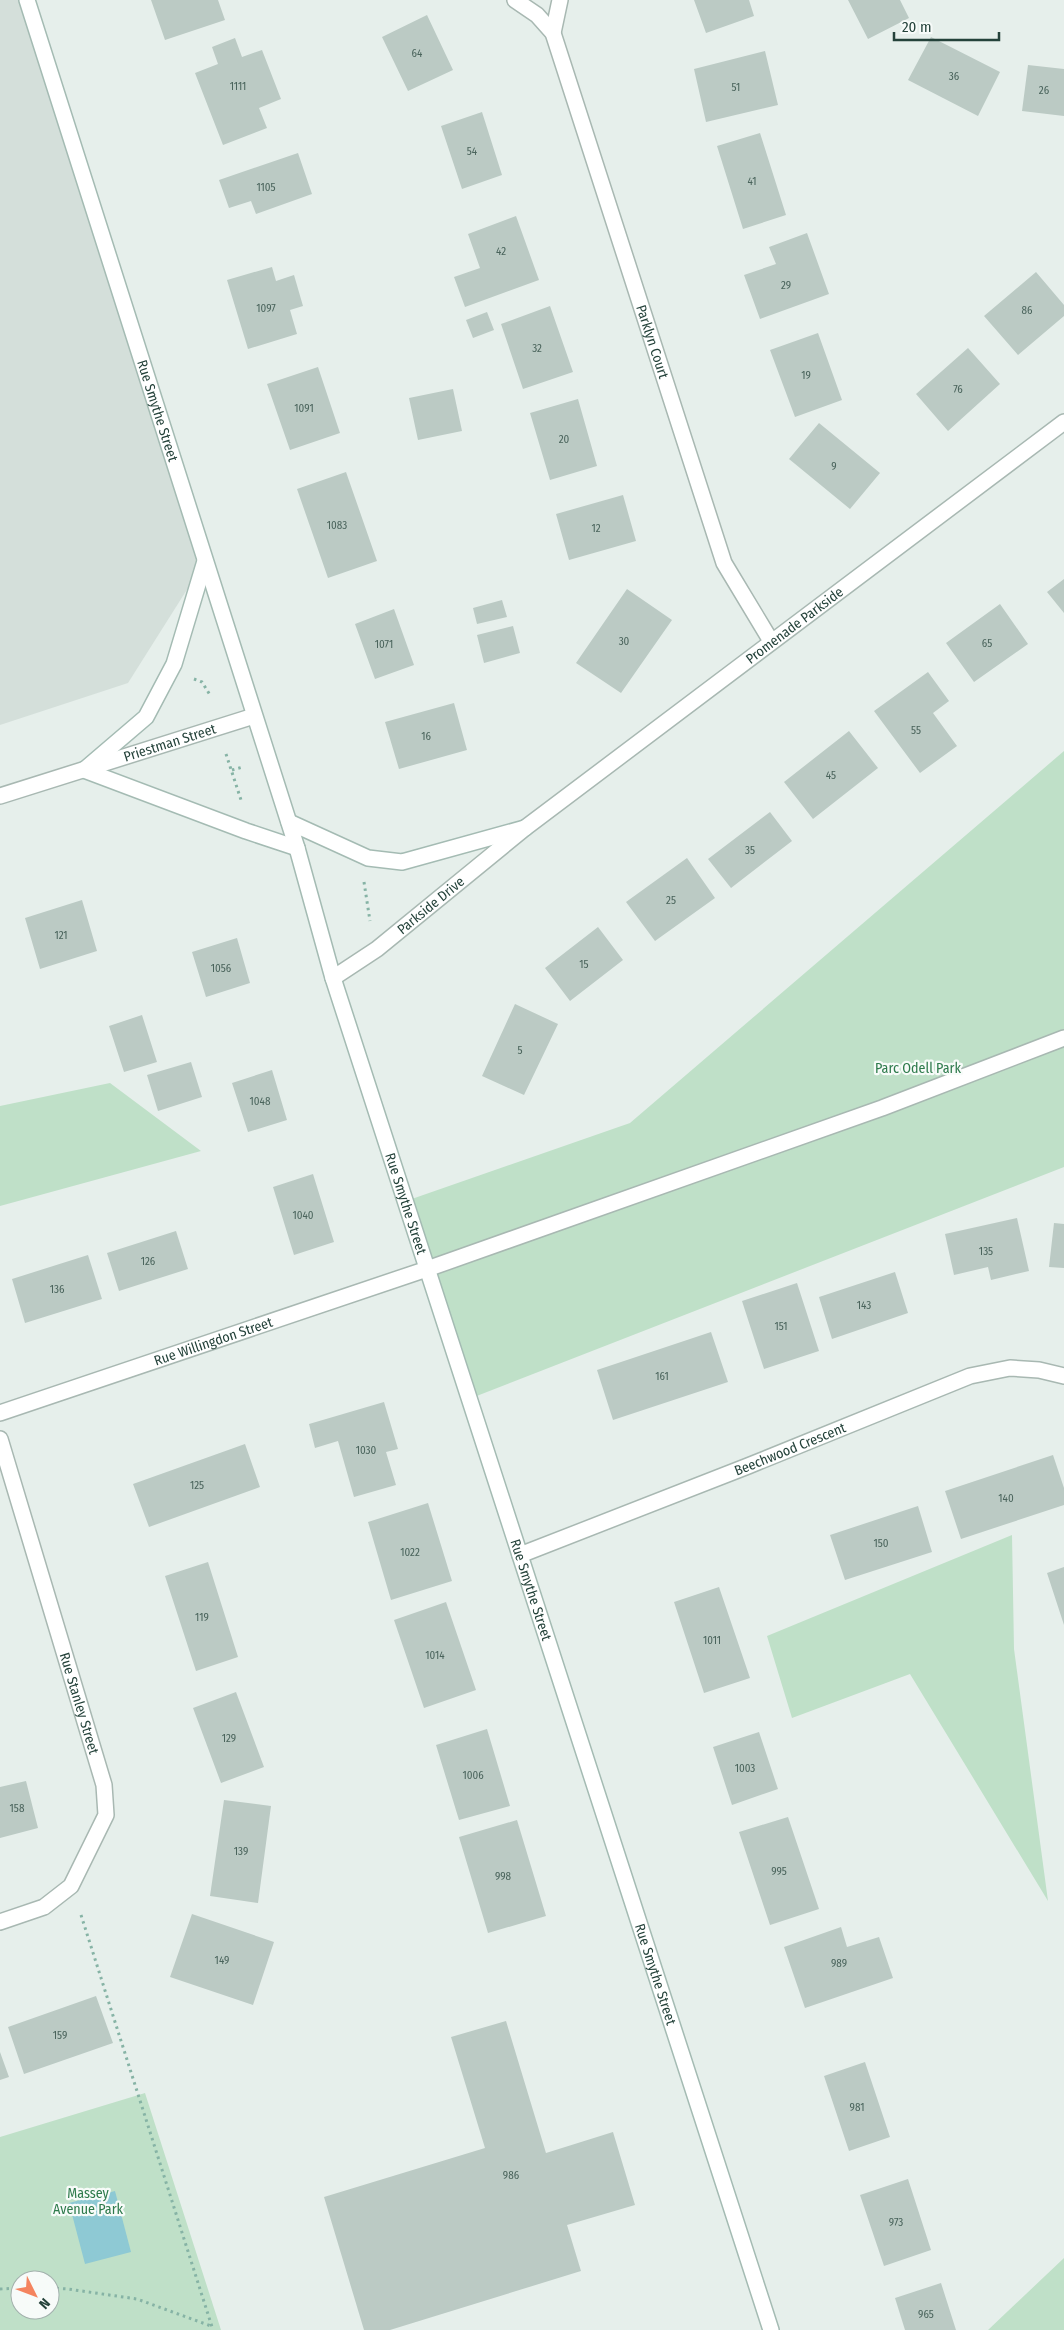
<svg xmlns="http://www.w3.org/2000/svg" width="1064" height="2330" viewBox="0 0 1064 2330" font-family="'Fira Sans Condensed',sans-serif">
	<rect width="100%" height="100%" fill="#e6efeb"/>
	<path fill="#d4dfda" d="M0,0H27L205,561L128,683L0,725Z"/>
	<path fill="#bfe0c8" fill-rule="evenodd" d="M1064,751V1167L469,1399L406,1201L630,1123Z
		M110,1083L201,1151L0,1206V1106Z
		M1012,1535L1014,1649L1048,1901L910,1674L792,1718L767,1636Z
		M145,2093L221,2330H0V2137ZM20,2280H50V2310H20Z
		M1064,2258V2330H988Z"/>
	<path fill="#8ec9d4" d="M115,2191L131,2252L85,2264L69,2203Z"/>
	<path fill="#bbcac4" d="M151,0H218L225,20L165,40Z
		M694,0H749L754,16L706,33Z
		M848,0H900L909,18L868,39Z
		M427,15L453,70L408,91L382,37Z
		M931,37L1000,72L978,116L908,80Z
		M235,38L242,57L262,50L281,99L259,108L267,128L223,145L195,73L218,64L212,47Z
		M765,51L778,105L706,122L694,69Z
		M1028,65L1064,69V116L1022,111Z
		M482,112L502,175L462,189L441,126Z
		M760,133L786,215L743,229L717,146Z
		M298,153L312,194L256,214L251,201L229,208L219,180Z
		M516,216L539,280L465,307L454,277L480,268L468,234Z
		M807,233L829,294L760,319L744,275L776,264L769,247Z
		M272,267L276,281L294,275L303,306L290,310L297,334L248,349L227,280Z
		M1036,272L1064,305V316L1018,355L984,316Z
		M550,306L573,372L523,389L501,324Z
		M487,312L494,330L473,338L466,320Z
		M818,333L842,400L795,417L770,350Z
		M968,348L1000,384L948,431L916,394Z
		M318,367L340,433L290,450L267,384Z
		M453,389L462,431L418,440L409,398Z
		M578,399L597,466L550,480L530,413Z
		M819,423L880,473L850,509L789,459Z
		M346,472L377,561L328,578L297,489Z
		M623,495L636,541L569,560L556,514Z
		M1064,579V613L1047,592Z
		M627,589L672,620L621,693L576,663Z
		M502,600L507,617L477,624L473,608Z
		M1000,604L1028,644L974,682L946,643Z
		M394,609L414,665L375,679L355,624Z
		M513,626L520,653L484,663L477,635Z
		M928,672L949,701L933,713L957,746L920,773L874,711Z
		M454,703L467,750L399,769L385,722Z
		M849,731L878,768L813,819L784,782Z
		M770,812L792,841L731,888L708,859Z
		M687,858L715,898L655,941L626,902Z
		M82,900L97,951L40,969L25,918Z
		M598,927L623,960L570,1001L545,968Z
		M237,938L250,983L206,997L192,952Z
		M515,1004L558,1024L524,1095L482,1076Z
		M142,1015L157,1062L124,1072L109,1026Z
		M191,1062L202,1097L158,1111L147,1075Z
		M272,1070L287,1120L248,1132L232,1083Z
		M313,1174L334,1242L294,1255L273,1187Z
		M1017,1218L1029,1271L991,1280L988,1267L954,1275L945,1234Z
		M1054,1223L1064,1224V1268L1049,1267Z
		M176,1231L188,1269L119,1291L107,1253Z
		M88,1255L102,1299L25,1323L12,1279Z
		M895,1272L908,1313L832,1339L819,1297Z
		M797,1283L819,1351L764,1369L742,1301Z
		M711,1332L728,1382L613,1420L597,1370Z
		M384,1402L398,1449L386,1452L396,1485L354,1497L338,1441L315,1448L309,1424Z
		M245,1444L260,1487L149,1527L133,1484Z
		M1053,1455L1064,1488V1505L961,1539L945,1491Z
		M428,1503L452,1581L391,1600L368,1522Z
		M918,1506L932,1552L845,1580L830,1535Z
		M208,1562L238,1657L196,1671L165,1576Z
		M1064,1567V1625L1047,1573Z
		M719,1587L750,1678L704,1693L674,1602Z
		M446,1602L476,1690L424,1708L394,1620Z
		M236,1692L264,1767L221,1783L193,1708Z
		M487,1729L510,1806L459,1820L436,1745Z
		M759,1732L778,1789L732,1805L713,1747Z
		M26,1781L38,1828L0,1838V1787Z
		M224,1800L271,1806L258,1903L210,1896Z
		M788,1817L819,1909L770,1925L739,1832Z
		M517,1820L546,1916L488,1933L459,1837Z
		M192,1914L274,1942L253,2005L170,1977Z
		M841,1927L847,1947L879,1937L893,1978L805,2008L784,1947Z
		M96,1996L113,2043L24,2074L8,2027Z
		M506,2021L546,2153L613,2132L635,2205L567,2225L581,2271L390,2330H364L324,2197L485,2148L451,2037Z
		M0,2052L9,2077L0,2080Z
		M865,2062L890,2137L849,2151L824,2076Z
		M908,2179L931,2250L884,2266L860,2195Z
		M941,2283L956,2330H905L895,2298Z"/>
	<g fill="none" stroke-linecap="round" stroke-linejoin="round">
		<g stroke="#a8b8b2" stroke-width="18">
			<path id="service" d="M427,1269L882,1108L1064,1038"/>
		</g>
		<g stroke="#a8b8b2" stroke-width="18">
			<g id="minor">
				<path id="s1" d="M515,0L537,15L553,33L724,563L771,641"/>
				<path d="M553,33L560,0"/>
				<path id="s2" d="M333,978L377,949L525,828L1064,422"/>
				<path id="s3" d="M0,1413L427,1269"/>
				<path id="s4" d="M0,1439L104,1785L106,1815L71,1886L44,1907L0,1922"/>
				<path id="s5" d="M520,1555L748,1466L970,1376L1010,1368L1039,1370L1064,1376"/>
			</g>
		</g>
		<g stroke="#a8b8b2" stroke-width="18">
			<g id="tertiary">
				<path id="s6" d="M0,796L254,716"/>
			</g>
		</g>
		<g stroke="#a4bbb3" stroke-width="18">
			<g id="secondary">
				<path id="s7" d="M27,0L297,848L333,978L771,2330"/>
				<path d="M205,561L174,664L146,717L84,770L246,831L297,848"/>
				<path d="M289,822L368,858L402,862L525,828"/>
			</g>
		</g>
		<path stroke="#86b3a5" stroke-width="3" stroke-dasharray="2.5 4" stroke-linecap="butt" d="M194,679L202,682L210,695
			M226,754L242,803
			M232,770L243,767
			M364,882L370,921
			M81,1915L213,2330
			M50,2288L68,2289L137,2299L211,2326
			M0,2289L20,2288"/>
		<use href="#service" stroke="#fff" stroke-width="15"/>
		<use href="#minor" stroke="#fff" stroke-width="15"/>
		<use href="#tertiary" stroke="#fff" stroke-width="15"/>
		<use href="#secondary" stroke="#fff" stroke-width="15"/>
	</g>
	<g text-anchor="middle" stroke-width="4.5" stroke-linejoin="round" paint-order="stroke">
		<g font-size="11" fill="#4a645c">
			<text x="417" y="57">64</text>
			<text x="954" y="80">36</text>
			<text x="238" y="90">1111</text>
			<text x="736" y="91">51</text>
			<text x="1044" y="94">26</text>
			<text x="472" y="155">54</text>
			<text x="752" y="185">41</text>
			<text x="266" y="191">1105</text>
			<text x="501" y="255">42</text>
			<text x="786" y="289">29</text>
			<text x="266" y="312">1097</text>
			<text x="1027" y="314">86</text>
			<text x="537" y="352">32</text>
			<text x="806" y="379">19</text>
			<text x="958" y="393">76</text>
			<text x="304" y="412">1091</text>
			<text x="564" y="443">20</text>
			<text x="834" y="470">9</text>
			<text x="337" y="529">1083</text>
			<text x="596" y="532">12</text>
			<text x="624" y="645">30</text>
			<text x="987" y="647">65</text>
			<text x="384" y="648">1071</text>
			<text x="916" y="734">55</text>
			<text x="426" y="740">16</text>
			<text x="831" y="779">45</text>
			<text x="750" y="854">35</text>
			<text x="671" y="904">25</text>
			<text x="61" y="939">121</text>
			<text x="584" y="968">15</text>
			<text x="221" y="972">1056</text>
			<text x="520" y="1054">5</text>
			<text x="260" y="1105">1048</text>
			<text x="303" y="1219">1040</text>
			<text x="986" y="1255">135</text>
			<text x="148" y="1265">126</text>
			<text x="57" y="1293">136</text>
			<text x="864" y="1309">143</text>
			<text x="781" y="1330">151</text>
			<text x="662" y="1380">161</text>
			<text x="366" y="1454">1030</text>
			<text x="197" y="1489">125</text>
			<text x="1006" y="1502">140</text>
			<text x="881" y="1547">150</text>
			<text x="410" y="1556">1022</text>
			<text x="202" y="1621">119</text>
			<text x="712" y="1644">1011</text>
			<text x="435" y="1659">1014</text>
			<text x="229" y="1742">129</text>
			<text x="745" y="1772">1003</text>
			<text x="473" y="1779">1006</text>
			<text x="17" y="1812">158</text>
			<text x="241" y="1855">139</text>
			<text x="779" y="1875">995</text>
			<text x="503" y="1880">998</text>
			<text x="222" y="1964">149</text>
			<text x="839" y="1967">989</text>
			<text x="60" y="2039">159</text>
			<text x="857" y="2111">981</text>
			<text x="511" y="2179">986</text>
			<text x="896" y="2226">973</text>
			<text x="926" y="2318">965</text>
		</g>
		<g font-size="14" fill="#24423a" stroke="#f7fbf9">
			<text dy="5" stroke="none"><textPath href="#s1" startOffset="375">Parklyn Court</textPath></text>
			<text dy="5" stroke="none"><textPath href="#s7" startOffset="431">Rue Smythe Street</textPath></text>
			<text dy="5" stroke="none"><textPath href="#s2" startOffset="581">Promenade Parkside</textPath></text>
			<text dy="5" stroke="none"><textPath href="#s6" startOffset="178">Priestman Street</textPath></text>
			<text dy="5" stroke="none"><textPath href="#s2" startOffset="122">Parkside Drive</textPath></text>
			<text dy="5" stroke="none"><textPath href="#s7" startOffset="1262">Rue Smythe Street</textPath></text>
			<text dy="5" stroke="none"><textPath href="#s3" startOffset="225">Rue Willingdon Street</textPath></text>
			<text dy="5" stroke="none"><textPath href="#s5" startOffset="290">Beechwood Crescent</textPath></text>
			<text dy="5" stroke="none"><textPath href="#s7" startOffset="1668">Rue Smythe Street</textPath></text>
			<text dy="5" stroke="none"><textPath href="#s4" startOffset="276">Rue Stanley Street</textPath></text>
			<text dy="5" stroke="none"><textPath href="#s7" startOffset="2072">Rue Smythe Street</textPath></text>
		</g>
		<g font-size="14" fill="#2d7a4b" stroke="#f7fbf9">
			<text x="918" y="1073">Parc Odell Park</text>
			<text x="88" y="2198">Massey<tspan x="88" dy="16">Avenue Park</tspan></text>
		</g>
	</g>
	<g transform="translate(35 2295) rotate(132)"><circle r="24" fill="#f7fbf9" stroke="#a3b1ad"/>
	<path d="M0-4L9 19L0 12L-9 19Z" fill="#f4845f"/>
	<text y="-8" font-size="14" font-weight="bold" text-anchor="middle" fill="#24423a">N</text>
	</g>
	<path d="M894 32v8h105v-8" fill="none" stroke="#24423a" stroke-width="2.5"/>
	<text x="902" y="32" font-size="15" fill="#24423a" stroke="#f7fbf9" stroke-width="4" paint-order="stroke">20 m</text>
</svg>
